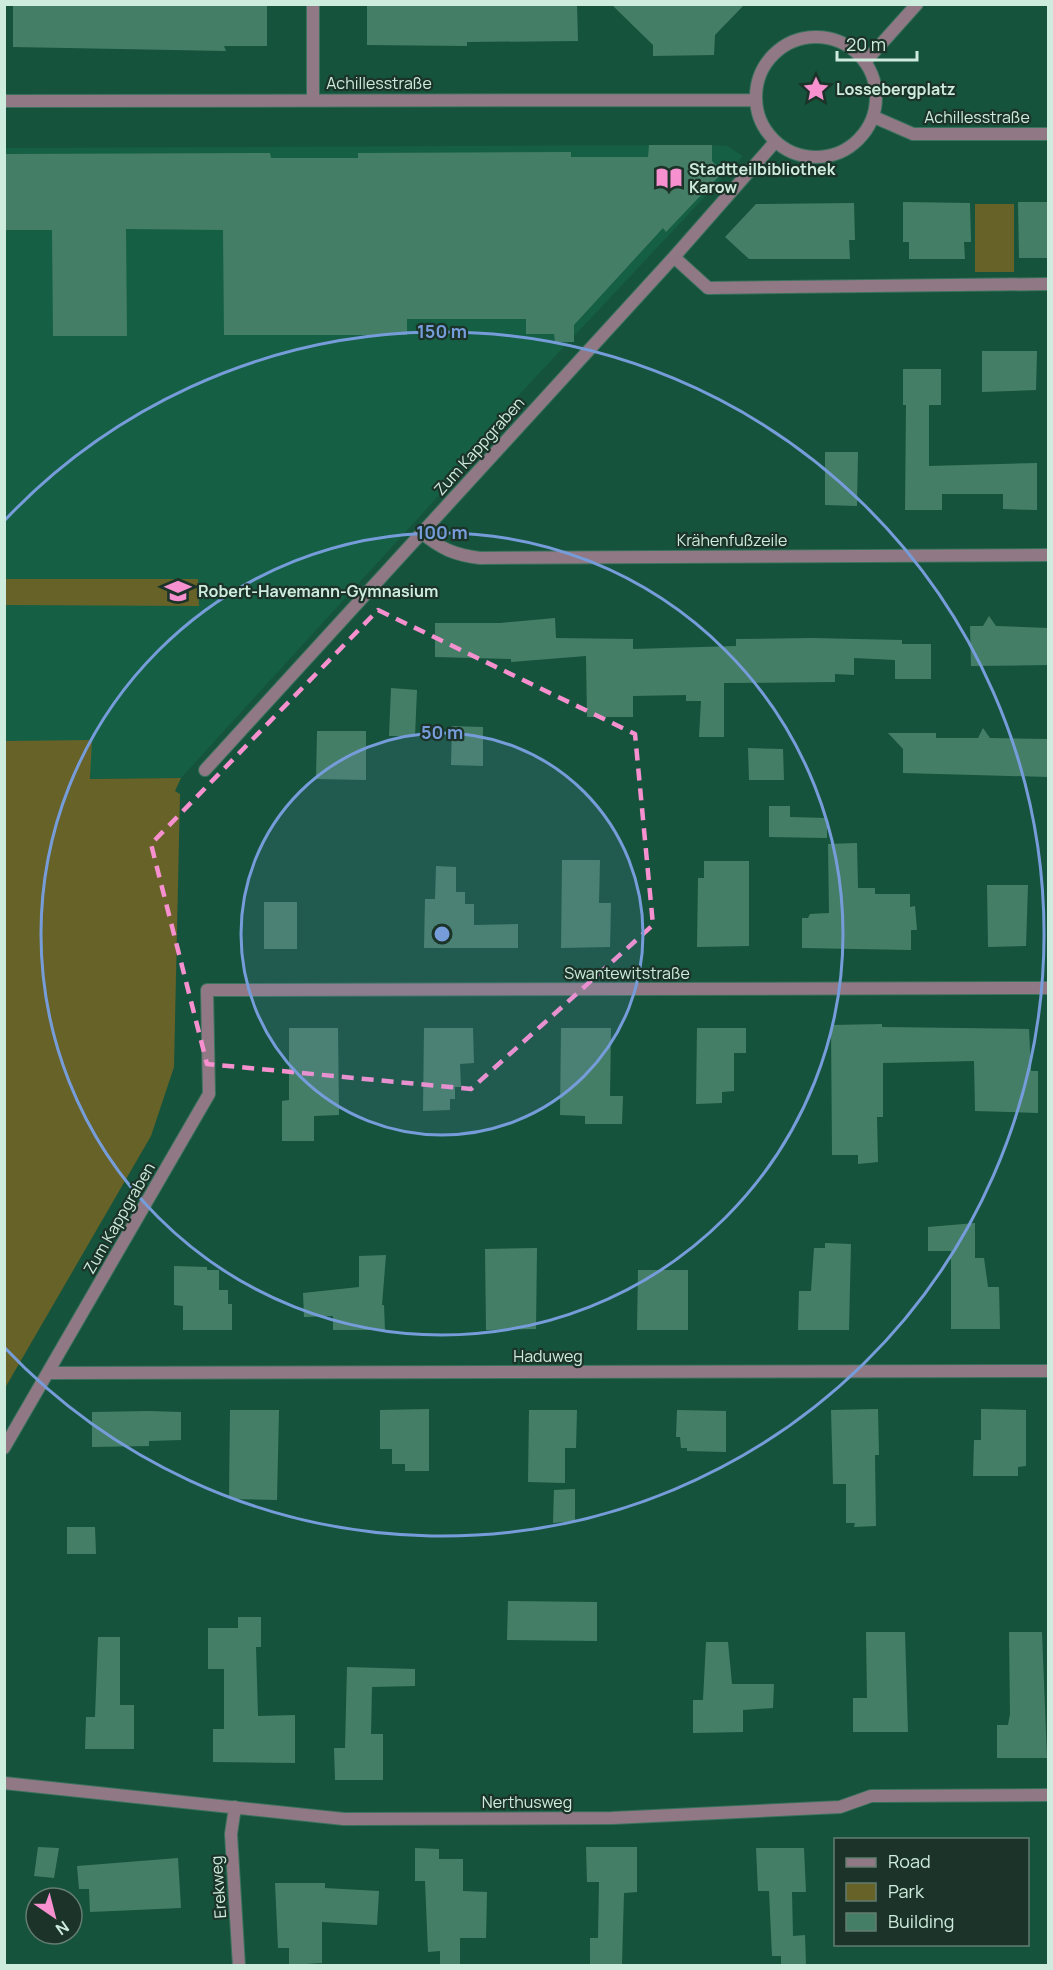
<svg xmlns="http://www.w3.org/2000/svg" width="1053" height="1970" viewBox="0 0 1053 1970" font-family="Manrope,sans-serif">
	<rect width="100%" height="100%" fill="#16533d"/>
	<path fill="#155f45" d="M712,145L727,146L743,156L515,399V412L181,778L90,779L91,771H5L4,148Z"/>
	<path fill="#676227" d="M975,204H1014V272H975Z
		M5,579H198L199,606L5,605Z
		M92,740L90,779L181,778L175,791L180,794L174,1067L151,1136L5,1388V741Z"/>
	<path fill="#457e66" d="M267,4V46H224L226,51L13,47V5Z
		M367,4H577L578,41L467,42V46L367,45Z
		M611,4H745L715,35L714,55L653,56V45Z
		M649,145H712V161L723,172L666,232L663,228L574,325V342H555L554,334H526V319H407V335H224L223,230L126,229L127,336H53L52,230H4V154L270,153L271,158H358V153L571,152V157H648Z
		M903,202L970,203L971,242H964L965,259H909V242H903Z
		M1018,202H1048V258H1019Z
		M854,203L855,240H849L850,259H749L725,237L756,204Z
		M982,351H1037L1036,390L982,392Z
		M903,369H941V405H929V466L1037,463V510L1003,509V494H942V510H905L906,405H903Z
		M825,452H858L857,506L825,505Z
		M989,616L996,626L1048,628V665L971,666L970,626H983Z
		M555,618L556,638L633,639V649L736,646V639L812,638L902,640V644H931V679H895V660L854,658V675L835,674V682L724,683V737H699L701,701H686V695L633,696V717H587L586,656L511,662V659L435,657V623H500Z
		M391,688L417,690L415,736H389Z
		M452,726L483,727V766L451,765Z
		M983,728L990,738L1048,739V777L903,773V749L888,733H936V738H978Z
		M317,731H366V780L316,779Z
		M748,748L783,749L784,780H749Z
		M769,806H790V817L827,818V838L769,837Z
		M857,843L858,888H875V894H910V907L915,906L917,930H911V950L802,948V918H808L810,914L829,913L828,844Z
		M562,860H600L599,903H611L610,947L561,948Z
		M704,861H749V946L697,947L698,878H704Z
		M436,866L456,867V892H465V904H474V925L518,924V948H424L425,899H435Z
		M987,885H1028L1026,946L988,947Z
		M264,902H297V949H264Z
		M882,1024V1027L1029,1029L1031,1071H1038V1113L975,1111L974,1061L883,1063V1117H877L878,1162L858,1164V1155H832L831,1025Z
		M289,1028H338L339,1115L314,1116V1141H282V1101L289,1100Z
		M424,1028H473L474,1063L460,1064L461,1087H455V1099H450V1110L423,1111Z
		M561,1028H611L610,1096H623L622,1124H585V1116L560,1115Z
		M697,1028H746V1053H734V1091L722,1092V1103L696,1104Z
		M975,1223V1258H984L988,1287H999L1000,1329H951V1251H928V1227Z
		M825,1243L851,1244L849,1330H798L799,1291H811L814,1248H825Z
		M537,1248L536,1329L486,1330L485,1249Z
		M386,1255L382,1305H384L385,1330H333V1316L304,1317L303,1293L359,1287V1256Z
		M174,1266L207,1267V1270H219V1290H228V1304H232V1330H183V1306L174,1305Z
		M638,1270H688V1330H637Z
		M429,1409V1471H405V1464H392V1449H380V1410Z
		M878,1409L879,1455H875L876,1526L854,1527L855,1523H846V1484H833L831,1410Z
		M981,1409L1026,1410V1466L1018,1467V1476H973L974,1440H981Z
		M230,1410H279L277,1500L229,1499Z
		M529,1410H577L576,1448H565V1483L528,1482Z
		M677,1410L726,1411V1452L687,1451V1448H681L680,1437H676Z
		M149,1411L181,1412V1440L149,1441V1446L92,1447V1412Z
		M575,1489V1521L553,1523L554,1490Z
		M67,1527H95L96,1554H67Z
		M508,1601L597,1602V1641L507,1640Z
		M238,1617H261V1647H256L258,1716L295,1715V1763L213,1762V1729H224V1669H208V1628H238Z
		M866,1632H905L908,1732H853V1698H867Z
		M1009,1632H1042L1047,1758H997V1725H1008L1010,1714Z
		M98,1637H120V1705H134V1749H85L86,1717H95Z
		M706,1642H728L732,1684H774L773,1708L743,1710V1732L693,1733V1700H703Z
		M347,1667L415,1669V1686L372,1687L371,1734H383V1780H335L334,1748H345Z
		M38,1847L59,1848L54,1878L34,1876Z
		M586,1847H637V1892L624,1893L622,1964L590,1965V1938H598L599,1882H587Z
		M415,1848L439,1849V1859H463V1891L487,1892L486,1938H460V1965H440V1951L428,1952L425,1881H415Z
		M756,1848H804L806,1892H792L793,1936L805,1935L806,1965H781V1956H772L769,1891H758Z
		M178,1858L181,1908L90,1912L89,1889H79L77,1866Z
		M275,1883H325V1888L379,1891L377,1925L322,1922V1963L289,1965V1948H278Z"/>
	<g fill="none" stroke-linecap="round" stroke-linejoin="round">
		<g stroke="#3b725d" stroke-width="14">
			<path id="minor" d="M865,62L917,4
				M313,100V4
				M674,257L708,288L1048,284
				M422,533C441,549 455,555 480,558L1048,555
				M205,770L674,257L775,142
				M48,1373L1048,1371
				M4,1448L209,1094L207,990L1048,988
				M4,1783L344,1819L612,1818L840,1807L871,1796L1048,1795
				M235,1807L231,1834L239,1966"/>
		</g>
		<g stroke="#3b725d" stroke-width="14">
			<path id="tertiary" d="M756 97a60 60 0 1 1 120 0a60 60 0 1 1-120 0Z
				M4,101L754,100
				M874,117L913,134H1048"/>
		</g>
		<use href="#minor" stroke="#907985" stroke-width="12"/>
		<use href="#tertiary" stroke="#907985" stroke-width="12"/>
	</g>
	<path fill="none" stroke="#f790ce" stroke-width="4.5" stroke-dasharray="12 8" stroke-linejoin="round" d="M378,610L635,734L653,925L471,1089L207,1064L151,844Z"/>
	<circle cx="442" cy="934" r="201" fill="#769dda" fill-opacity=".12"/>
	<g fill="none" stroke="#769dda" stroke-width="3">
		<circle cx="442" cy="934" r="201"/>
		<circle cx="442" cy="934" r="401"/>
		<path d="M5 520A602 602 0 1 1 5 1348"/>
	</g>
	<defs>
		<g id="sight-bare" transform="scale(2.07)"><path d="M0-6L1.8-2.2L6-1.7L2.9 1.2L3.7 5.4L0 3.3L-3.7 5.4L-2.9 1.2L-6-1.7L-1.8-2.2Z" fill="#f790ce" stroke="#1b3328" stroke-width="2.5" paint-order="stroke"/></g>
		<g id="library-bare" transform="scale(2.07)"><path d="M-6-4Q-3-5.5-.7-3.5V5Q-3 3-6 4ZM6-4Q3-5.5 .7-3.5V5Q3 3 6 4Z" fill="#f790ce" stroke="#1b3328" stroke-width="2.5" paint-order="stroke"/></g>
		<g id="school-bare" transform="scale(2.07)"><path d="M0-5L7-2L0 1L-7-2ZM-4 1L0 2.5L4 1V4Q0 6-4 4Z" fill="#f790ce" stroke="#1b3328" stroke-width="2.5" paint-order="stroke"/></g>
	</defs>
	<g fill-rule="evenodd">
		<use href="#sight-bare" x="816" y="89"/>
		<use href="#library-bare" x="669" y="178"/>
		<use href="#school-bare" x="178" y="591"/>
	</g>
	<g text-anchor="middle" stroke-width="4.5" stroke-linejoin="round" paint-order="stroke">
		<g font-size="16" fill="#ceecdd" stroke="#1b3328">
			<text x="379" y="89">Achillesstraße</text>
			<text x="977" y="123">Achillesstraße</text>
			<text transform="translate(479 446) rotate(-48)" y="6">Zum Kappgraben</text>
			<text x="732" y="546">Krähenfußzeile</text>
			<text x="627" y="979">Swantewitstraße</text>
			<text transform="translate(119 1218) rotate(-60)" y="6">Zum Kappgraben</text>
			<text x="548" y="1362">Haduweg</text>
			<text x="527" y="1808">Nerthusweg</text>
			<text transform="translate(218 1887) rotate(-94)" y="6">Erekweg</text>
		</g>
		<g font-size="16" font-weight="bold" fill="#ceecdd" stroke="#1b3328" text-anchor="start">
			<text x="836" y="95">Lossebergplatz</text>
			<text x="689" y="175">Stadtteilbibliothek<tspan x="689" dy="18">Karow</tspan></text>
			<text x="198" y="597">Robert-Havemann-Gymnasium</text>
		</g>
	</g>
	<circle cx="442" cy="934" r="9" fill="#769dda" stroke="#1b3328" stroke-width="3"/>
	<g font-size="18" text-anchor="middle" font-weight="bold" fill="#769dda" stroke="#1b3328" stroke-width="4.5" stroke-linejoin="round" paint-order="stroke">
		<text x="442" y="338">150 m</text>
		<text x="442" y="539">100 m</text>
		<text x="442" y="739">50 m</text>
	</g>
	<rect width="1053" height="1970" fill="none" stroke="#ceecdd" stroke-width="12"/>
	<rect x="834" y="1838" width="195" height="108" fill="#1b3328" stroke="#637d70" stroke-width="1.5"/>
	<rect x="846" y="1858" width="30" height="9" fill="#907985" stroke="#637d70" stroke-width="1.5"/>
	<text x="888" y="1868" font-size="18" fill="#ceecdd">Road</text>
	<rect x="846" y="1883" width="30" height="18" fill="#676227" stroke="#637d70" stroke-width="1.5"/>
	<text x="888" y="1898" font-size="18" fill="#ceecdd">Park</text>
	<rect x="846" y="1913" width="30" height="18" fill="#457e66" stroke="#637d70" stroke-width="1.5"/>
	<text x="888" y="1928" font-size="18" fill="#ceecdd">Building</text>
	<g transform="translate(54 1916) rotate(145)"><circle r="28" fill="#1b3328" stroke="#637d70" stroke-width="1.5"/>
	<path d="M0-4.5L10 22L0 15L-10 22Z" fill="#f790ce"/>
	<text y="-9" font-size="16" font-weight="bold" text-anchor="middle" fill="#ceecdd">N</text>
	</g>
	<path d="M837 51v9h80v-9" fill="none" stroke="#ceecdd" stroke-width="3"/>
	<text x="846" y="51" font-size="18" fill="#ceecdd" stroke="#1b3328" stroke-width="4.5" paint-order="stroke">20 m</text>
</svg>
